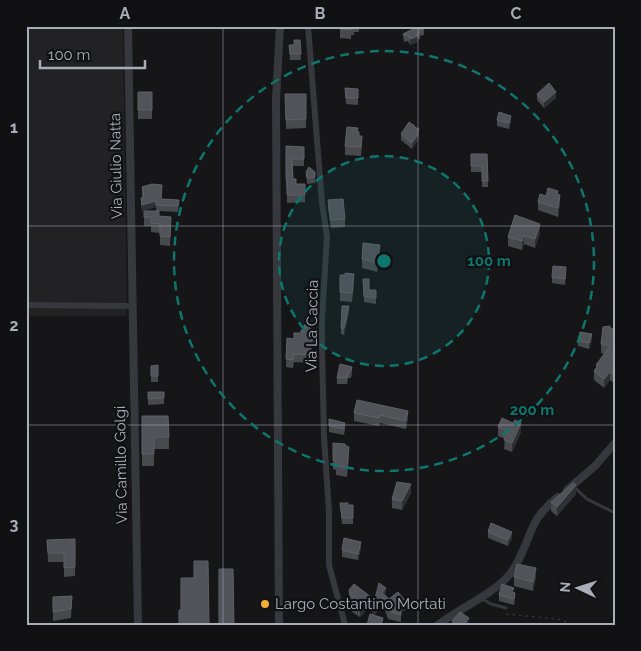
<svg xmlns="http://www.w3.org/2000/svg" width="641" height="651" viewBox="0 0 641 651" font-family="Raleway,sans-serif">
	<rect width="100%" height="100%" fill="#161618"/>
	<path fill="#222225" d="M26,26H123L127,316H26Z"/>
	<g fill="none" stroke-linecap="round" stroke-linejoin="round">
		<path stroke="#3d3f44" stroke-width="1" stroke-dasharray="2.5 4" stroke-linecap="butt" d="M506,614L557,619L576,625"/>
		<path stroke="#37383d" stroke-width="3" d="M573,486L587,499L615,513
			M481,598L491,604L506,608"/>
		<path stroke="#37383d" stroke-width="6" d="M308,26L322,203L327,237L322,319V348L324,436L329,512V565L345,625
			M26,305L132,306"/>
		<path stroke="#37383d" stroke-width="8" d="M128,26L138,625
			M567,490L595,466L615,443
			M279,625L276,100L280,26
			M438,625C460,608 492,595 510,574C523,558 527,536 537,519C543,510 550,503 558,497"/>
	</g>
	<path fill="#47494d" d="M340,26H359V32H354V35H351V39L340,38Z
		M414,26L424,29V35L420,36V39H418V42L410,45L408,41L404,42L403,34L414,29Z
		M300,40L301,60H290L289,45H294Z
		M345,88L358,89V105L346,104Z
		M138,92H152V119H138Z
		M306,94V128L286,129L285,95Z
		M537,94L556,98L544,108L537,100Z
		M497,120L511,122L509,129L497,126Z
		M415,127L419,135L418,140L412,149L401,140V134Z
		M358,132L362,145L361,156L345,155V146Z
		M286,146L304,147V166H292L293,179L296,184H305V202L287,203V187H286Z
		M471,154H487L488,187H482V172H471Z
		M306,172H315V183L307,184Z
		M142,187L161,199L179,200L178,212L156,211V207L142,211L141,204V198H142Z
		M558,195L560,203L558,217L538,210V202L546,196Z
		M328,200L345,219V227L331,228L328,209Z
		M144,211L159,216L171,226L170,246L160,245V233L151,232V226H144Z
		M540,233L535,248L524,244L522,250L508,246V237Z
		M380,254L377,272L362,268V259Z
		M566,273L565,285L552,283V277Z
		M340,275L354,283L352,302L340,301Z
		M363,279L369,290H376V304L364,302Z
		M349,312L344,335L341,334V328Z
		M610,328L615,329V384L610,380L604,388L594,380V371L596,368V365L604,354L601,353V344Z
		M310,332H315V346H311V363L294,362L293,368L286,367L287,338L294,339L301,333Z
		M578,340H592L589,349L578,346Z
		M340,364L352,373L351,378H348L347,384H337V378Z
		M158,365V382H151V366Z
		M148,392H164V404L148,405Z
		M357,400L408,419L406,429L380,423L379,426L354,421V413Z
		M142,416L169,437V449H154V466H142Z
		M329,419L345,429L344,435L329,432Z
		M498,427L521,432L512,452L504,449L505,439L498,436Z
		M333,443L349,456L347,477L336,475V470L333,469Z
		M411,493L402,510L392,508V499Z
		M576,494L557,516L551,511V502Z
		M340,503L348,505H353V524H342Z
		M488,532L512,538L508,546L488,538Z
		M75,539V576L64,577V562H48L47,540Z
		M361,548L358,560L342,557V550Z
		M514,577H536L533,591L514,586Z
		M349,590L371,605L360,617L352,612V605L350,604Z
		M514,592L515,599L514,605L499,601V595Z
		M72,596L71,618L53,621V597Z
		M385,596L406,610L401,612V622L388,619L383,605L374,615L383,625L372,615V610Z
		M452,621L469,624L468,625H452Z"/>
	<path fill="#2f3033" d="M418,36V42L410,45V39Z
		M556,92V98L544,108V102Z
		M511,116V122L509,129V123Z
		M419,129L418,140L412,149V143Z
		M560,195V203L558,217V208Z
		M156,201V207L142,211V205Z
		M540,224V233L535,248V239Z
		M524,235V244L522,250V241Z
		M380,245V254L377,272V263Z
		M349,306V312L344,335V328Z
		M592,334V340L589,349V343Z
		M610,372V380L604,388V379Z
		M408,411V419L406,429V421Z
		M521,423V432L512,452V443Z
		M349,447V456L347,477V468Z
		M411,484V493L402,510V501Z
		M576,485V494L557,516V507Z
		M512,532V538L508,546V540Z
		M361,542V548L358,560V554Z
		M536,568V577L533,591V582Z
		M386,588V596L383,599V605L372,618V610L382,593Z
		M515,593V599L514,605V599Z
		M371,597V605L360,617V609Z
		M406,602V610L401,612V604Z
		M469,618L468,625H464Z"/>
	<path fill="#525359" stroke="#5f6168" d="M340,26H354H351V30L340,29Z
		M415,26H423L424,29L420,30V33H418V36L410,39L408,35L404,36L403,34L415,28Z
		M294,40H300L301,54H290L289,45H294Z
		M549,83L556,92L544,102L537,94Z
		M345,88L358,89V98H346Z
		M138,92H152V110H138Z
		M285,94H306V119L286,120Z
		M499,112L511,116L509,123L497,120Z
		M409,122L415,126L414,127L419,129L417,133L418,134L412,143L401,134Z
		M347,127L358,128L357,132H359V136H362L361,147L345,146Z
		M286,146L304,147V159H292L293,179H296V184H305V195H287V179H286Z
		M471,154H487L488,181H482V166H471Z
		M309,167L315,172V177L307,178L306,172Z
		M152,184L162,185L161,199L179,200L178,206L156,205V201L142,205L141,198H144L142,187Z
		M548,188L558,191L557,194L560,195L558,208L538,202L540,194L546,196Z
		M343,199L345,219L331,220L328,200Z
		M144,211H159V216L171,217L170,237L160,236V224L151,223V217H144Z
		M515,215L540,224L535,239L524,235L522,241L508,237Z
		M363,243L380,245L377,263L362,259Z
		M553,266L566,267L565,279L552,277Z
		M345,273L354,274L352,293L340,292V275H345Z
		M363,279H369V290H376V298L364,296Z
		M342,306H349L344,328H341Z
		M304,325H310V332H315V338H311V355L294,354L293,360L286,359L287,338L294,339V333H301V330H304Z
		M610,326V328L615,329V353L611,356L615,357V375L610,372L604,379L594,371L599,364L596,365L610,346L601,344L603,327Z
		M580,332L592,334L589,343L578,340Z
		M340,364L352,367L351,372H348L347,378H337Z
		M158,365V376H151V366Z
		M148,392H164V398L148,399Z
		M357,400L408,411L406,421L380,415L379,418L354,413Z
		M142,416H168L169,437H154V454H142Z
		M502,418L513,423L515,420L521,423L512,443L504,440L508,431L498,427Z
		M329,419L345,423L344,429L329,426Z
		M333,443L345,444L346,446L349,447L347,468L336,466V461L333,460Z
		M397,482L411,484L402,501L392,499Z
		M573,483L576,485L557,507L551,502Z
		M340,503H348V505H353V518H342Z
		M491,523L512,532L508,540L488,532Z
		M344,538L361,542L358,554L342,550Z
		M75,539V567L64,568V553H48L47,540Z
		M194,561H208L209,625H179V610H181V578H194Z
		M517,564L536,568L533,582L514,577Z
		M219,569H233L234,625H219Z
		M379,583L386,588L382,593L389,599L398,592L406,602L401,604V615L388,611L383,598L372,610Z
		M354,584L371,597L360,609L352,603L355,599L350,595L349,590Z
		M502,584L514,588L512,592L515,593L514,599L499,595Z
		M72,596L71,609L53,612V597Z
		M460,612L469,618L464,625H458L452,621Z
		M370,614L383,618L381,625H367Z"/>
	<path fill="none" stroke="#a8adb8" stroke-width="1" stroke-opacity="0.55" d="M223,26V625M418,26V625M26,226H615M26,425H615"/>
	<circle cx="384" cy="261" r="105" fill="#0f766e" fill-opacity=".12"/>
	<g fill="none" stroke="#0f766e" stroke-width="2.5" stroke-dasharray="9 6">
		<circle cx="384" cy="261" r="105"/>
		<circle cx="384" cy="261" r="210"/>
	</g>
	<circle fill="#f2b134" stroke="#111113" stroke-width="2" cx="265" cy="604" r="5"/>
	<g text-anchor="middle" stroke-width="4.5" stroke-linejoin="round" paint-order="stroke">
		<g font-size="15" fill="#a8adb8" stroke="#111113">
			<text transform="translate(116 166) rotate(-91)" y="5">Via Giulio Natta</text>
			<text transform="translate(312 326) rotate(-89)" y="5">Via La Caccia</text>
			<text transform="translate(121 465) rotate(-91)" y="5">Via Camillo Golgi</text>
		</g>
		<g font-size="15" fill="#a8adb8" stroke="#111113" text-anchor="start">
			<text x="275" y="609">Largo Costantino Mortati</text>
		</g>
	</g>
	<circle cx="384" cy="261" r="8" fill="#0f766e" stroke="#111113" stroke-width="2.5"/>
	<g font-size="15" text-anchor="middle" font-weight="bold" fill="#0f766e" stroke="#111113" stroke-width="4.5" stroke-linejoin="round" paint-order="stroke">
		<text x="489" y="266">100 m</text>
		<text x="532" y="415">200 m</text>
	</g>
	<rect width="641" height="651" fill="none" stroke="#111113" stroke-width="55"/>
	<g transform="translate(578 588) rotate(274)" stroke="#111113" stroke-width="4" paint-order="stroke">
	<path d="M0-4L9 19L0 12L-9 19Z" fill="#a8adb8"/>
	<text y="-8" font-size="14" font-weight="bold" text-anchor="middle" fill="#a8adb8">N</text>
	</g>
	<path d="M40 60v8h105v-8" fill="none" stroke="#a8adb8" stroke-width="2.5"/>
	<text x="48" y="60" font-size="15" fill="#a8adb8" stroke="#111113" stroke-width="4" paint-order="stroke">100 m</text>
	<rect x="28" y="28" width="586" height="596" fill="none" stroke="#a8adb8" stroke-width="2"/>
	<g font-size="16" text-anchor="middle" font-weight="bold" fill="#a8adb8">
		<text x="125" y="19">A</text>
		<text x="320" y="19">B</text>
		<text x="516" y="19">C</text>
		<text x="14" y="133">1</text>
		<text x="14" y="331">2</text>
		<text x="14" y="530">3</text>
	</g>
</svg>
